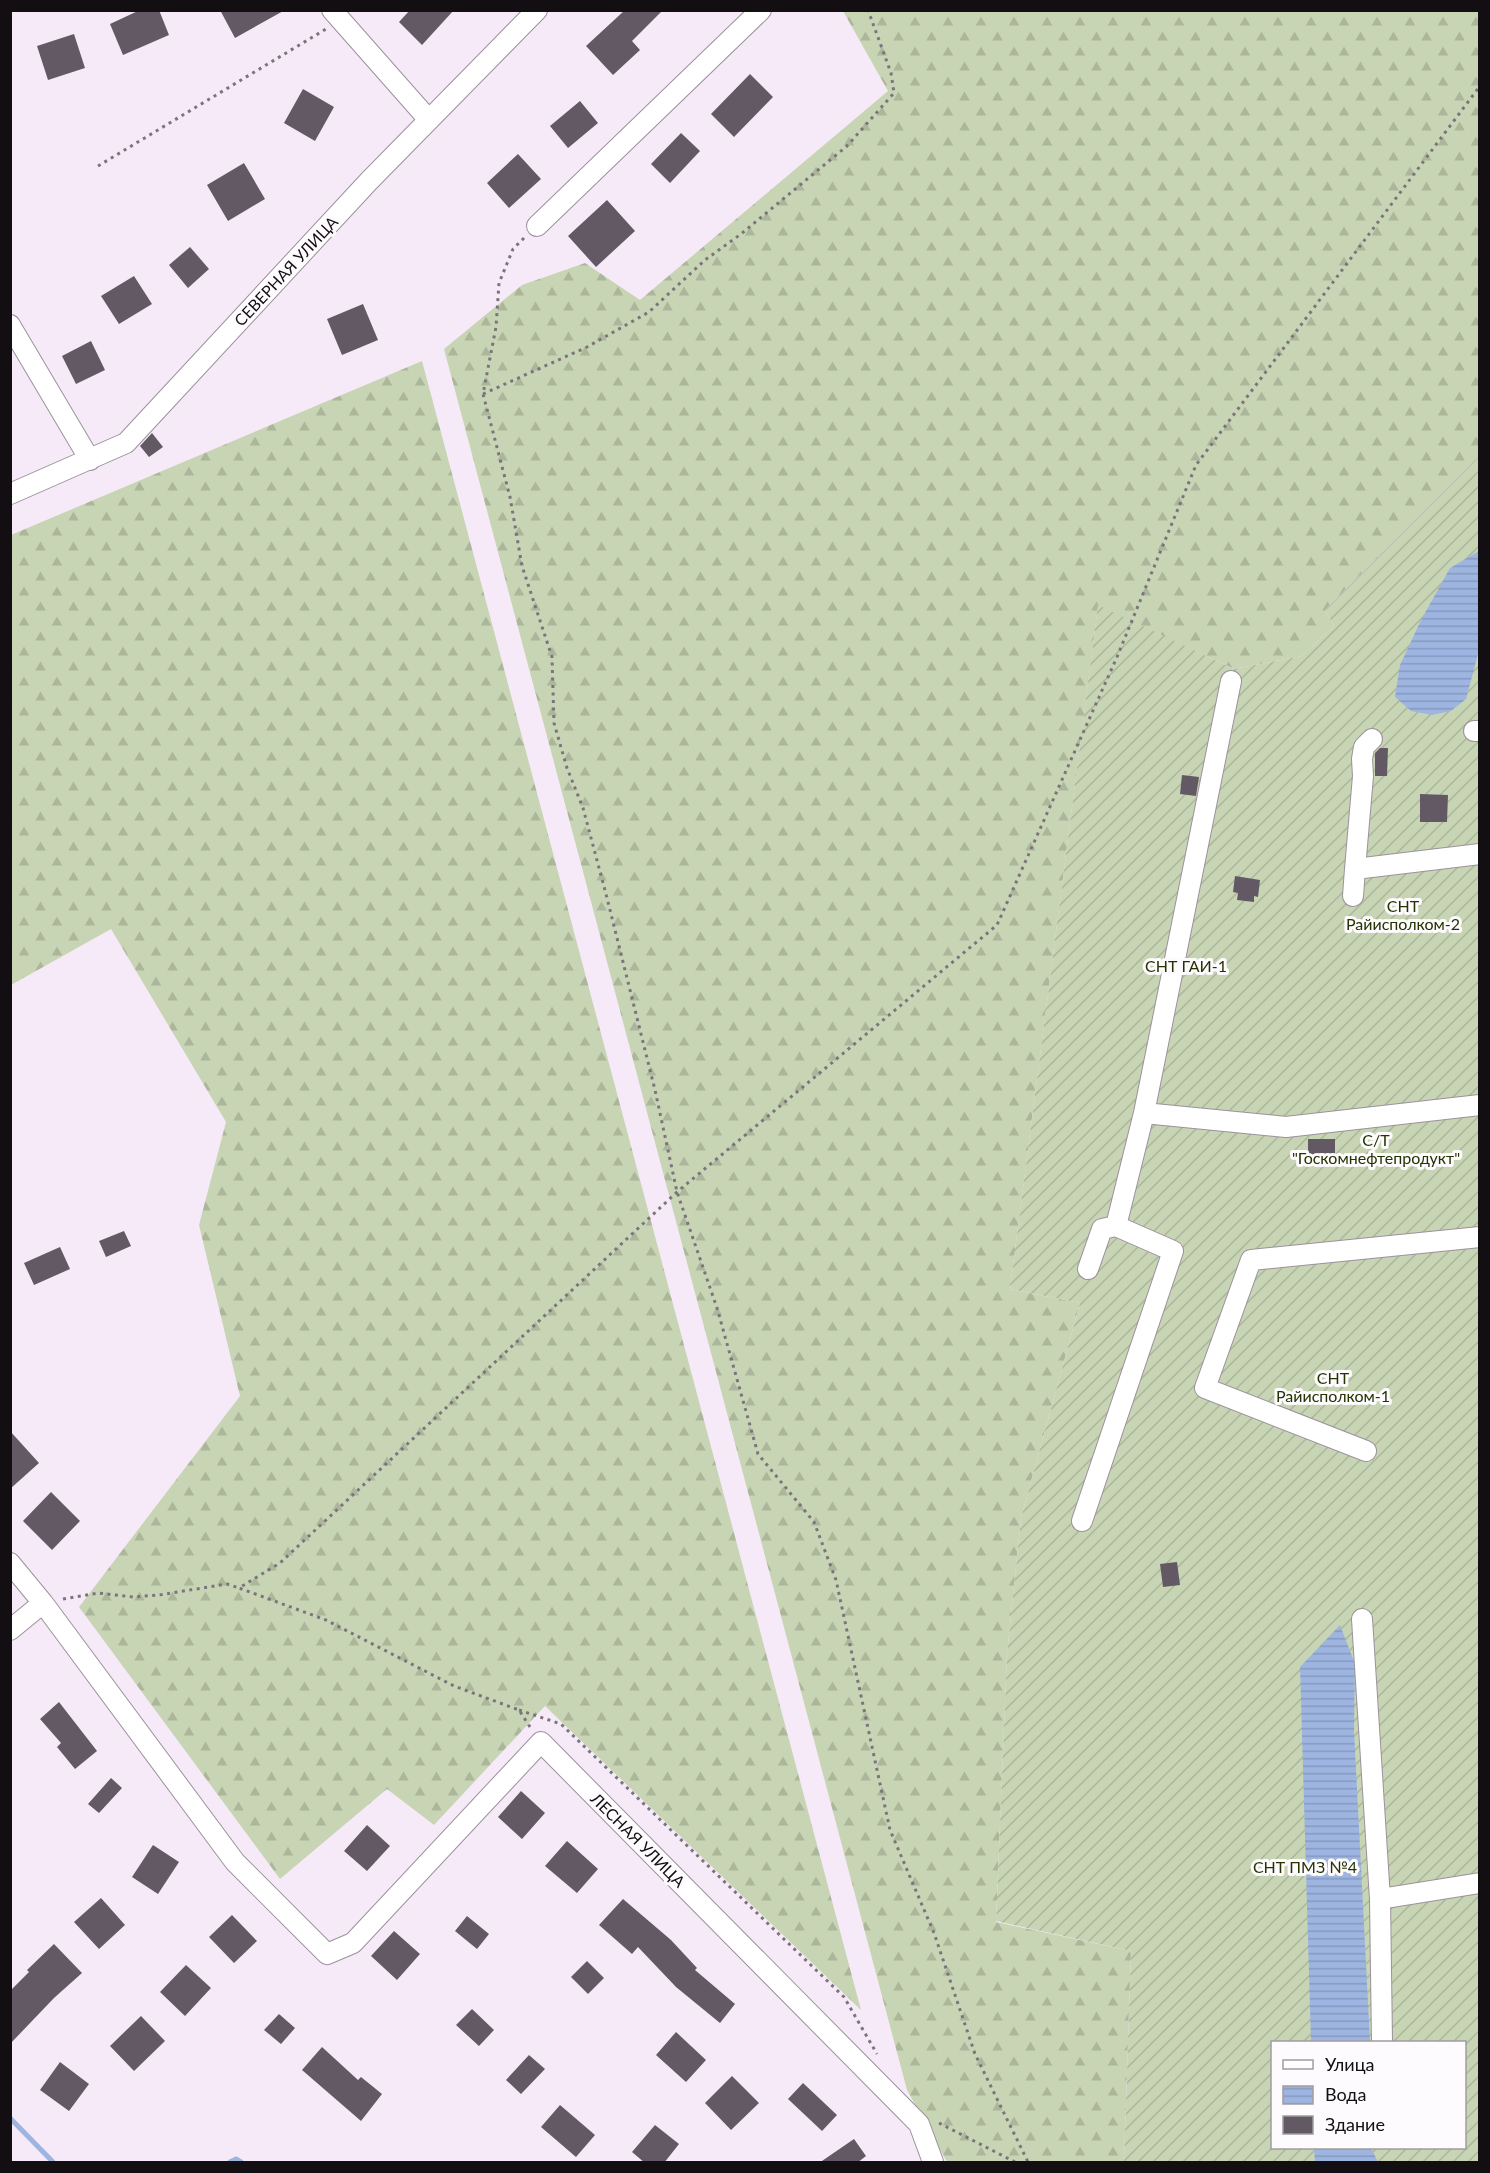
<svg xmlns="http://www.w3.org/2000/svg" width="1490" height="2173" viewBox="0 0 1490 2173" font-family="Lato,sans-serif">
	<defs>
		<pattern id="forest-firs" width="22" height="20" patternUnits="userSpaceOnUse" patternTransform="scale(1.5)"><rect width="22" height="20" fill="#c8d5b4"/><path d="M5 1l3.5 6h-7zM16 11l3.5 6h-7z" fill="#abb69a"/></pattern>
		<pattern id="garden-furrows" width="10" height="10" patternUnits="userSpaceOnUse" patternTransform="scale(1.5)"><rect width="10" height="10" fill="#c8d5b4"/><path d="M-1 1l2-2M0 10L10 0M9 11l2-2" fill="none" stroke="#abb69a"/></pattern>
		<pattern id="water-rules" width="6" height="5" patternUnits="userSpaceOnUse" patternTransform="scale(1.5)"><rect width="6" height="5" fill="#9db5e0"/><path d="M0 2.5h6" fill="none" stroke="#869abf"/></pattern>
	</defs>
	<rect width="100%" height="100%" fill="#f6eaf8"/>
	<path fill="url(#forest-firs)" d="M843,11H1479V456L1325,610L1334,626L1302,656L1234,669L1098,606L1010,1289L1080,1303L1021,1518L1007,1654L996,1922L1131,1951L1124,2162H947L907,2090L444,349L522,285L585,263L640,300L888,91Z
		M422,361L861,2010L545,1706L434,1825L387,1789L280,1879L79,1607L240,1396L199,1225L226,1122L111,929L11,985V535Z"/>
	<path fill="url(#garden-furrows)" fill-rule="evenodd" d="M1479,456V2162H1124L1131,1951L996,1921L1007,1654L1021,1518L1080,1303L1010,1289L1098,605L1234,669L1302,656L1334,626L1325,610ZM1272,2042H1464V2148H1272Z"/>
	<path fill="url(#water-rules)" d="M1479,551V650L1466,699L1451,711L1432,715L1411,711L1395,697L1400,665L1421,620L1450,568Z
		M1340,1625L1355,1664L1354,1730L1370,2042H1311L1300,1667Z
		M1314,2148H1371L1378,2162H1315Z"/>
	<g fill="none" stroke-linecap="round" stroke-linejoin="round">
		<path stroke="#9db5e0" stroke-width="5" d="M10,2118L53,2162
			M230,2162L236,2159L241,2162"/>
	</g>
	<path fill="#635964" d="M140,10H159L169,35L123,55L110,24Z
		M220,10H285L235,38Z
		M410,10H454L422,45L399,22Z
		M625,10H663L632,41L640,50L613,75L586,46Z
		M74,34L85,68L48,80L37,46Z
		M750,74L773,97L734,137L711,114Z
		M303,89L334,107L315,141L284,123Z
		M580,101L598,123L568,148L550,126Z
		M681,133L700,151L670,183L651,164Z
		M518,154L541,179L509,208L487,183Z
		M244,163L265,199L228,221L207,185Z
		M607,200L635,231L596,267L568,236Z
		M190,247L209,269L188,288L169,265Z
		M134,276L152,304L119,324L101,296Z
		M363,304L378,340L342,355L327,319Z
		M91,341L105,370L76,384L62,356Z
		M152,433L163,447L149,457L140,446Z
		M1380,748H1388L1387,776H1375V753Z
		M1182,775L1199,777L1196,796L1180,794Z
		M1420,794L1448,795L1447,822H1420Z
		M1235,876L1260,880L1258,897L1254,896V902L1237,900L1238,893L1233,892Z
		M1308,1139H1335V1164L1308,1165Z
		M124,1231L131,1246L106,1257L99,1241Z
		M60,1247L70,1269L34,1285L24,1263Z
		M10,1431L39,1463L10,1489Z
		M51,1492L80,1521L52,1550L23,1521Z
		M1177,1562L1180,1585L1163,1587L1160,1564Z
		M59,1702L97,1751L75,1769L57,1747L61,1743L40,1719Z
		M111,1778L122,1788L99,1813L88,1804Z
		M521,1791L545,1813L522,1839L498,1817Z
		M367,1825L390,1846L367,1871L344,1851Z
		M567,1841L598,1869L577,1893L545,1866Z
		M153,1845L179,1862L158,1894L132,1877Z
		M101,1898L125,1925L99,1949L74,1922Z
		M623,1899L671,1940L697,1968L695,1970L735,2004L720,2023L676,1987L638,1947L632,1954L599,1925Z
		M232,1915L257,1941L234,1963L209,1937Z
		M467,1916L489,1934L477,1949L455,1931Z
		M394,1931L420,1954L397,1980L371,1956Z
		M54,1944L82,1973L54,1998L10,2044V1991L29,1972L27,1970Z
		M587,1961L604,1978L588,1994L571,1977Z
		M186,1965L211,1988L185,2016L160,1992Z
		M472,2009L494,2030L479,2046L456,2025Z
		M279,2014L295,2028L281,2044L264,2030Z
		M141,2016L165,2041L134,2071L110,2046Z
		M676,2032L706,2060L686,2082L656,2055Z
		M322,2047L358,2080L361,2077L382,2094L361,2121L302,2070Z
		M529,2055L545,2069L521,2094L506,2080Z
		M60,2062L89,2084L69,2111L40,2090Z
		M732,2076L759,2103L731,2130L705,2103Z
		M803,2083L837,2115L822,2131L788,2099Z
		M560,2105L595,2135L576,2157L541,2127Z
		M655,2125L679,2144L664,2163H645L632,2152Z
		M854,2139L866,2156L857,2163H819Z"/>
	<g fill="none" stroke-linecap="round" stroke-linejoin="round">
		<g stroke="#9c919d" stroke-width="22">
			<path id="minor" d="M332,10L429,120
				M537,226L761,10
				M10,325L90,460
				M10,494L126,443L369,181L537,10
				M1474,731H1480
				M1372,739L1364,747L1362,759L1363,776L1355,869L1480,854
				M1353,896L1355,869
				M1144,1113L1286,1127L1480,1105
				M1088,1269L1102,1229L1116,1226L1144,1113L1231,681
				M1366,1451L1205,1388L1251,1260L1480,1237
				M1082,1521L1173,1251L1116,1226
				M10,1563L43,1603L235,1862L327,1954L353,1943L541,1742L919,2124L933,2162
				M1362,1619L1380,1899L1382,2042
				M10,1630L43,1603
				M1380,1899L1480,1883"/>
		</g>
		<path stroke="#7c747d" stroke-width="3" stroke-dasharray="3 4.5" stroke-linecap="butt" d="M98,166L326,29
			M524,238L513,249L499,283L496,327L483,394L510,497L522,566L552,657L554,723L567,768L583,808L606,894L655,1090L677,1192L717,1308L758,1454L814,1522L836,1580L890,1830L934,1933L975,2054L1028,2162
			M483,394L587,347L649,312L705,260L741,234L847,146L894,93L891,73L868,10
			M63,1599L98,1593L133,1597L159,1595L227,1584L239,1588
			M519,1710L561,1724L844,1997L877,2054
			M530,1727L519,1710L454,1686L326,1620L239,1588L280,1563L677,1192L997,925L1117,657L1196,465L1480,86
			M939,2123L1015,2162"/>
		<use href="#minor" stroke="#fff" stroke-width="20"/>
	</g>
	<g text-anchor="middle" stroke-width="6" stroke-linejoin="round" paint-order="stroke">
		<g font-size="16" fill="#120e12" stroke="#fefbfe">
			<text transform="translate(286 271) rotate(-47)" y="6">СЕВЕРНАЯ УЛИЦА</text>
			<text transform="translate(638 1840) rotate(45)" y="6">ЛЕСНАЯ УЛИЦА</text>
		</g>
		<g font-size="16" fill="#243300" stroke="#fefbfe">
			<text x="1403" y="912">СНТ<tspan x="1403" dy="18">Райисполком-2</tspan></text>
			<text x="1186" y="972">СНТ ГАИ-1</text>
			<text x="1376" y="1146">С/Т<tspan x="1376" dy="18">"Госкомнефтепродукт"</tspan></text>
			<text x="1333" y="1384">СНТ<tspan x="1333" dy="18">Райисполком-1</tspan></text>
			<text x="1305" y="1873">СНТ ПМЗ №4</text>
		</g>
	</g>
	<rect width="1490" height="2173" fill="none" stroke="#120e12" stroke-width="24"/>
	<rect x="1271" y="2041" width="195" height="108" fill="#fefbfe" stroke="#a09ca0" stroke-width="1.5"/>
	<rect x="1283" y="2060" width="30" height="9" fill="#ffffff" stroke="#a09ca0" stroke-width="1.5"/>
	<text x="1325" y="2071" font-size="18" fill="#120e12">Улица</text>
	<rect x="1283" y="2086" width="30" height="18" fill="url(#water-rules)" stroke="#a09ca0" stroke-width="1.5"/>
	<text x="1325" y="2101" font-size="18" fill="#120e12">Вода</text>
	<rect x="1283" y="2116" width="30" height="18" fill="#635964" stroke="#a09ca0" stroke-width="1.5"/>
	<text x="1325" y="2131" font-size="18" fill="#120e12">Здание</text>
</svg>
